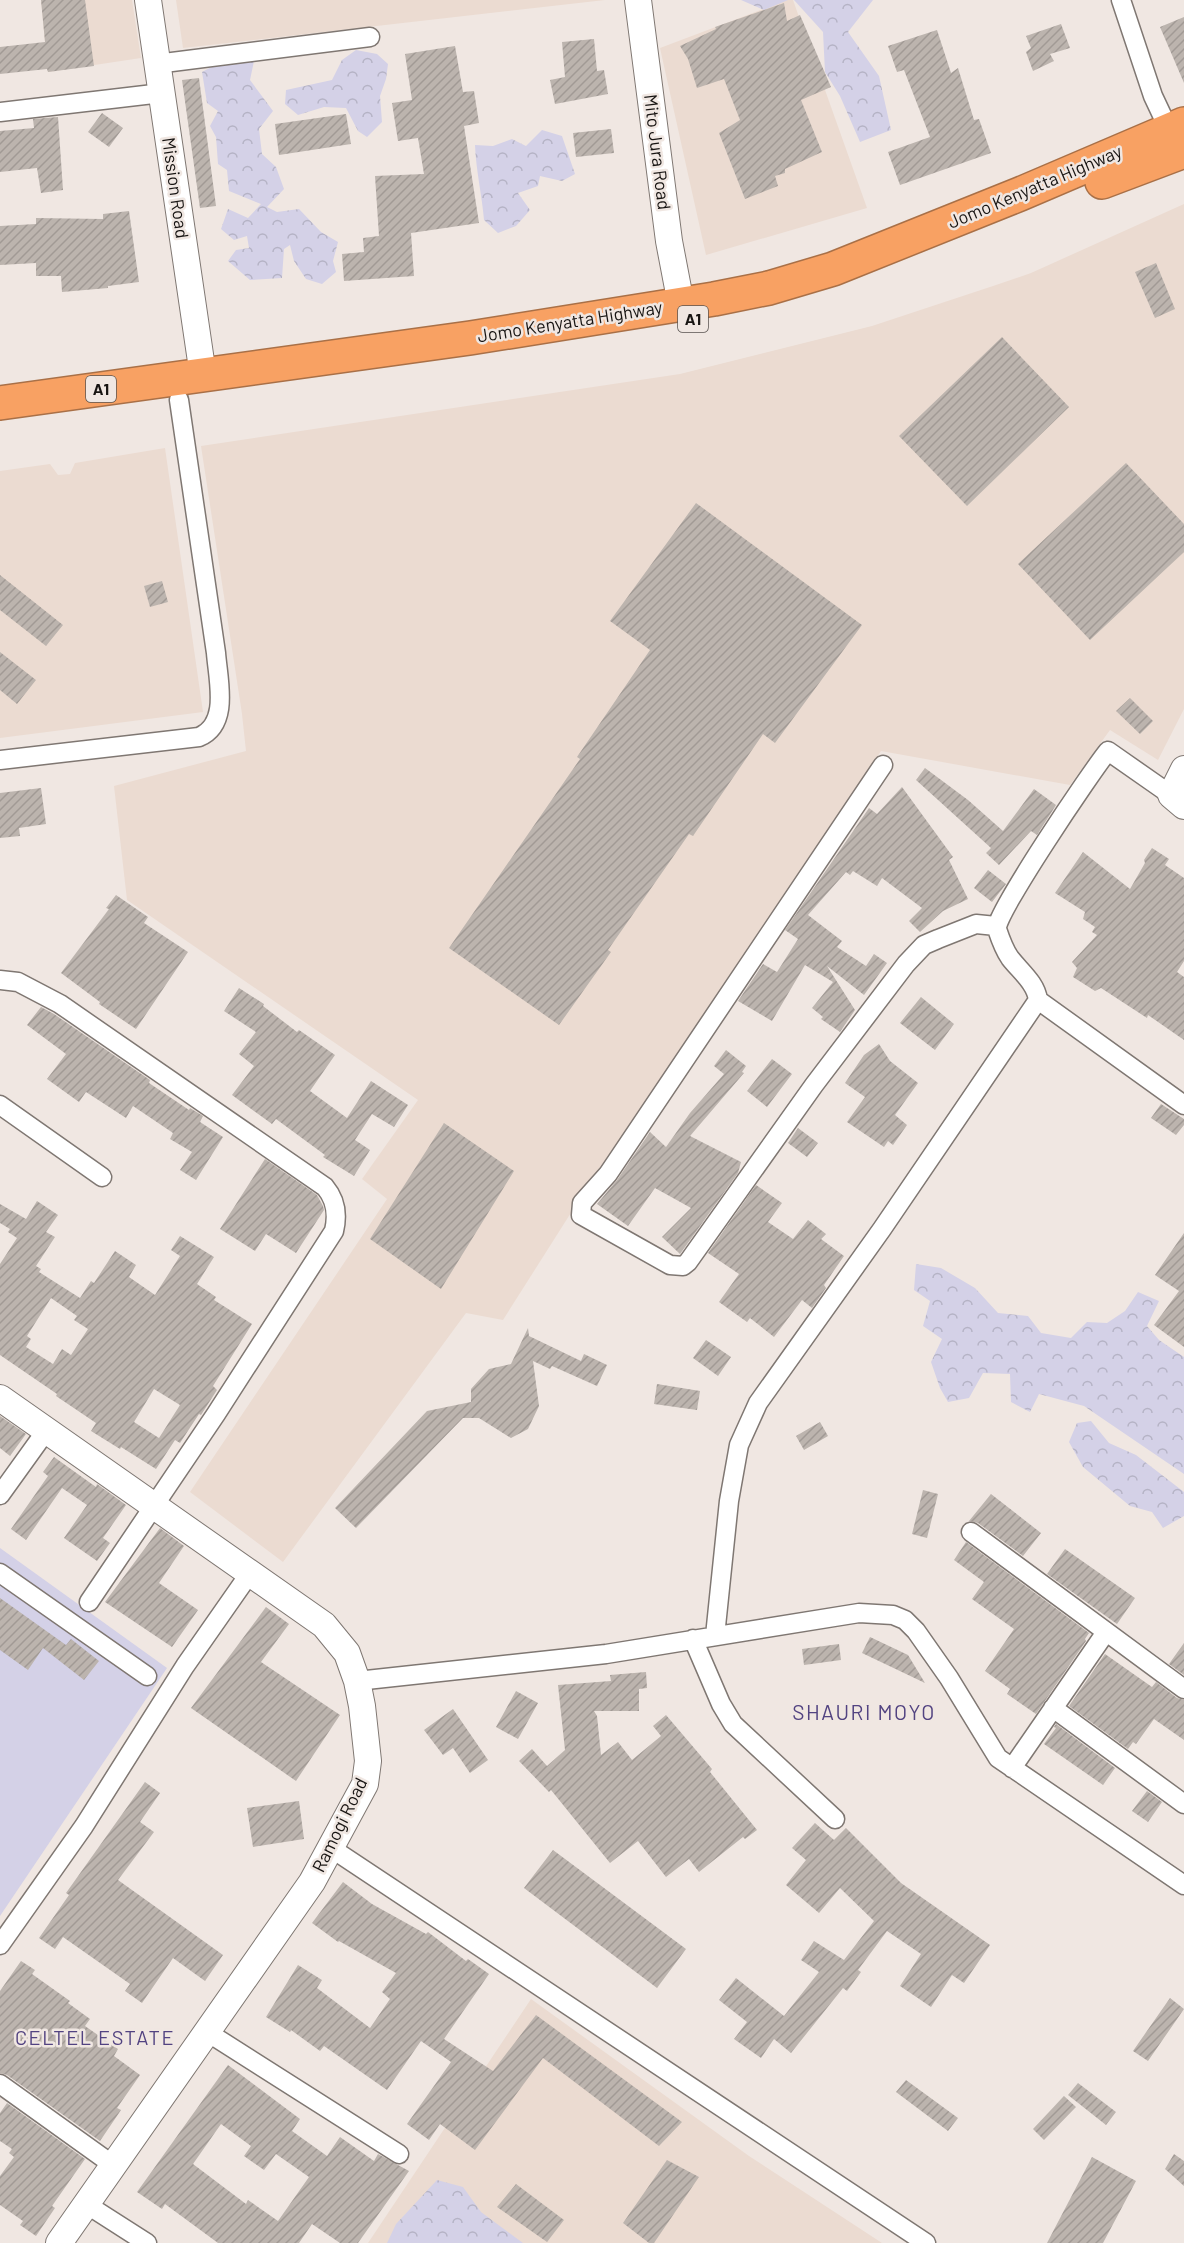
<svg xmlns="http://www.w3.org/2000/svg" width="1184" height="2243" viewBox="0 0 1184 2243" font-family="Barlow,sans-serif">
	<defs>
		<pattern id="forest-crowns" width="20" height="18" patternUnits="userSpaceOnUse" patternTransform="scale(1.5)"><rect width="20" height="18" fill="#d4d1e7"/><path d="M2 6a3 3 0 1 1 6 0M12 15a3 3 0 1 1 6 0" fill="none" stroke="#b5b3c5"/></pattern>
		<pattern id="building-hatch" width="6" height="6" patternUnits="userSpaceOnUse" patternTransform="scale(1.5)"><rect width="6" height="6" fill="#bcb4ae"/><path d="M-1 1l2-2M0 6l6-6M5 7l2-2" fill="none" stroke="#a19a95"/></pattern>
	</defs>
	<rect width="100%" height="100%" fill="#f0e7e2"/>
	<path fill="#ebdbd1" d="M41,0H132L141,58L48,72Z
		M176,0H605L183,48Z
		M787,0H793L867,208L706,255L660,48Z
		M1184,204V709L1158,760L1110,730L1070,785L881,751L574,1208L503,1320L466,1313L283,1562L190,1492L387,1199L362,1179L418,1100L127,900L114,786L246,751L242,714L201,446L680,374L872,326L993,286L1031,273Z
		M165,448L203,712L0,738V471L50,464L58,475L70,474L75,463Z
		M531,1999L749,2156L882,2243H368Z"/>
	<path fill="#d4d1e7" d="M0,1548L167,1668L0,1916Z"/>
	<path fill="url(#forest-crowns)" d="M741,0H788L764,10Z
		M794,0H873L848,32L879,76L891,130L860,142L840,96L825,72L823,32Z
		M356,50L377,54L388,64L386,79L380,96L382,122L367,137L358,131L346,108L324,107L298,115L285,104L286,90L332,80L342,60Z
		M254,61L250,80L273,111L259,129L262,154L276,167L284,189L267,207L277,212L299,209L321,232L338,242L333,261L336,272L322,284L306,279L294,261L290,245L284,249L282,278L250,280L228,261L236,250L249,248L247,236L234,240L221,229L228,209L248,218L261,204L229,191L227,170L218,164L216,137L210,126L218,111L207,103L202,72L217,64Z
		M542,130L562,136L575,174L562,181L540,176L538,186L518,193L530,210L516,226L498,233L484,220C482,195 476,171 475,145L493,146L512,139L526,146Z
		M916,1264L941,1268L975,1288L998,1313L1028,1316L1041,1333L1071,1338L1087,1322L1107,1323L1125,1311L1138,1292L1159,1301L1147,1326L1159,1340L1184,1357V1474L1084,1406L1039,1394L1030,1412L1011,1402L1010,1374L983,1373L969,1398L948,1402L940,1388L931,1362L942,1339L923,1326L930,1301L914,1290Z
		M1091,1421L1109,1443L1136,1455L1184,1492V1516L1163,1528L1152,1512L1130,1506L1083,1467L1069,1442L1077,1423Z
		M437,2180L463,2187L481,2212L523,2243H387L396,2224Z"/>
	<path fill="url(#building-hatch)" fill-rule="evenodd" d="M41,0H85L94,66L48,72L47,69L0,74V47L45,42Z
		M784,3L787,21L800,15L831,87L801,100L822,152L785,169V173L775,176L778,186L745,199L719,133L740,120L724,79L697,88L688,59L680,46L716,29L715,27Z
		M1184,17V83L1160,27Z
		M1061,24L1070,48L1050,54L1054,61L1033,71L1026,52L1031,48L1026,36Z
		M937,30L951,73L958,68L974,120L979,119L991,153L900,185L888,152L930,137L904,70L897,72L888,46Z
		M594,39L597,71L604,70L608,94L555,104L550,80L565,77L562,42Z
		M455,46L463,92L474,91L479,123L464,126L479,223L411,233L414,276L344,281L342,254L364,252L363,238L379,236L375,176L424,174L418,138L398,141L392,103L412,100L405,54Z
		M199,78L216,206L200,208L182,80Z
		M102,113L123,128L109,147L88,132Z
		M346,114L351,144L279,155L275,124Z
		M58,117L63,190L41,193L37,168L0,172V131L34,128L33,119Z
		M611,129L614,153L576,157L573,133Z
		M129,211L139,282L108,286V288L62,292L61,276H36V263L0,265V226L36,224V218L103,219V214Z
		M1156,263L1175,309L1155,318L1135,272Z
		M1002,337L1069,407L967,506L899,436Z
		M1126,463L1184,524V552L1090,640L1018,564Z
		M696,503L862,625L775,743L763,734L693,836L689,834L608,950L611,952L559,1025L449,948L580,759L577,757L650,650L610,621Z
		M0,575L63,625L46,646L0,610Z
		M162,581L168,602L150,607L144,586Z
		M0,652L36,680L17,704L0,690Z
		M1130,698L1153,721L1140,734L1116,711Z
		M925,768L968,800L1003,831L1034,789L1056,805L1037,835L1031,831L999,865L986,853L991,848L916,780Z
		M902,787L953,857L949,860L968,899L943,911L920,932L909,921L922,908L882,878L877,886L853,871L850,875L846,872L808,915L842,941L837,947L866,966L874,954L887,963L864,995L827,966L855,1010L840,1032L821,1019L823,1017L812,1008L833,982L805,965L772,1021L738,1001L763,964L777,972L798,939L785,930L869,808L877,814Z
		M41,788L46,824L19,828L20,836L0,838V793Z
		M1152,848L1169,859L1165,865L1184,878V961L1177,972L1184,977V1040L1148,1015L1147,1018L1101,988L1095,991L1073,977L1077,968L1072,962L1097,935L1092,932L1095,927L1083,919L1085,912L1055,893L1083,852L1130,889L1145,863L1144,860Z
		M988,870L1006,884L992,902L974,888Z
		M116,895L148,917L144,923L188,952L136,1029L99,1004L100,1002L61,973L109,909L106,908Z
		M239,988L264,1004L263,1006L297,1032L299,1030L335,1055L310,1091L347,1118L371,1081L408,1105L394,1127L372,1114L355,1140L370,1150L354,1176L323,1157L325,1155L276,1119L272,1124L232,1095L254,1066L239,1054L256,1032L224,1011Z
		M921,997L954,1024L935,1050L900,1023Z
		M41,1007L54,1014L150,1080L149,1083L189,1110L190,1108L203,1116L200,1122L223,1137L196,1180L180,1170L192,1152L170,1139L173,1133L133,1106L126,1118L86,1092L79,1102L47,1079L66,1054L27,1025Z
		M879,1044L890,1061L918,1083L895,1115L907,1125L893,1145L888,1141L884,1147L847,1122L865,1097L845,1083L864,1055Z
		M726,1050L746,1066L742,1072L744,1073L690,1136L741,1162L738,1173L680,1254L662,1237L691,1208L655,1188L628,1226L597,1204L617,1180L650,1132L666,1147L690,1113L724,1074L714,1066Z
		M772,1059L792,1074L767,1107L747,1091Z
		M1161,1104L1184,1119V1125L1176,1135L1151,1118Z
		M444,1123L514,1171L441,1289L370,1239Z
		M798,1128L818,1143L807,1157L788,1143Z
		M265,1159L317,1195L323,1206L324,1210L296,1253L266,1234L255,1251L220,1229Z
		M756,1185L782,1203L768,1222L793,1239L808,1220L826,1234L821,1239L844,1256L824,1285L826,1288L812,1308L802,1300L774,1337L750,1318L747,1322L719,1302L739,1274L708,1253Z
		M37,1201L58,1215L46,1232L55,1237L36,1266L41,1269L39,1272L80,1298L91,1281L94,1283L115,1251L136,1265L129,1277L155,1295L180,1256L171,1250L180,1236L214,1257L197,1284L216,1297L214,1300L252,1324L213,1386L217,1390L201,1415L199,1414L180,1443L175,1440L156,1469L121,1447L120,1449L91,1431L96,1423L56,1396L57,1394L0,1355V1264L17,1238L8,1232L10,1229L0,1223V1204L26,1219ZM51,1298L77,1316L74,1320L88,1329L71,1355L62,1349L53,1364L26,1347L31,1339L27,1336ZM154,1389L180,1405L159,1438L134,1422Z
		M1184,1233V1347L1154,1325L1179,1291L1155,1275Z
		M528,1328L529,1336L581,1361L584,1354L607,1365L597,1386L552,1366L550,1369L533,1361L539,1406L528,1429L511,1438L479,1418H463L356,1528L335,1508L427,1411L471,1402V1389L489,1369L511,1364Z
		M706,1340L731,1357L718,1376L693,1358Z
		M657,1384L700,1391L697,1410L654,1404Z
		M0,1416L26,1434L10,1456L0,1448Z
		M820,1422L828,1436L804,1450L796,1436Z
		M54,1457L96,1487L97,1484L126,1505L103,1538L110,1543L97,1561L64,1538L87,1505L62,1488L26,1540L11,1529L48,1476L43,1472Z
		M923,1490L938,1494L927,1538L912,1534Z
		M991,1494L1041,1533L1023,1556L978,1523L969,1521Z
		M160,1528L184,1546L159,1583L198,1610L172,1647L105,1602Z
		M966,1542L1089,1633L1085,1639L1086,1641L1036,1714L1007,1694L1010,1689L985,1671L1014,1629L972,1599L984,1582L954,1560Z
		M1065,1549L1135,1598L1117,1624L1047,1574Z
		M0,1598L66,1645L71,1639L99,1661L84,1680L43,1648L28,1670L0,1650Z
		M266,1607L289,1624L261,1662L340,1715L296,1781L191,1708Z
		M870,1637L908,1655L925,1683L862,1653Z
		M1184,1643V1675L1169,1664Z
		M839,1644L841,1660L804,1665L802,1649Z
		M1105,1654L1152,1687L1156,1682L1177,1698L1184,1700V1740L1154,1719L1136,1744L1133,1742L1128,1749L1069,1706Z
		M646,1672L647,1688L639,1689V1711H594L597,1716L601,1755L618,1742L632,1760L661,1736L653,1726L666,1715L712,1769L710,1772L757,1830L745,1839L743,1837L699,1872L689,1859L666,1877L638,1841L610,1863L551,1790L549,1792L519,1761L532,1749L547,1766L565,1750L558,1685L611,1681L610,1675Z
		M516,1691L538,1703L518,1739L496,1727Z
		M453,1709L488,1760L470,1773L453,1748L443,1755L424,1730Z
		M1056,1724L1115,1768L1103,1785L1044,1744L1056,1728L1054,1727Z
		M145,1782L160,1793L140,1822L154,1832L118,1880L223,1955L205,1981L173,1958L142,2003L125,1991L130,1984L63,1937L55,1949L39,1938L69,1895L66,1893Z
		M1147,1791L1162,1802L1148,1822L1132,1811Z
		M299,1801L304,1839L253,1847L247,1808Z
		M815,1823L834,1840L846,1828L901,1883L990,1945L964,1983L952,1975L931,2007L900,1986L921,1954L887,1931L858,1970L861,1972L847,1991L843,1988L791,2053L774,2039L761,2058L734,2039L747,2022L719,2000L736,1978L784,2016L819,1972L801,1960L814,1941L844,1960L874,1921L840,1888L819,1913L786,1885L806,1860L792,1848Z
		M553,1850L686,1949L657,1988L524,1888Z
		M343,1882L372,1904L426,1934L428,1932L466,1961L468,1959L489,1974L444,2039L493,2071L536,2015L682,2122L659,2146L543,2058L475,2150L440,2124L429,2140L407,2124L451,2062L421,2041L387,2090L324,2046L320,2051L291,2030L290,2032L266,2017L298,1965L322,1980L317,1988L370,2028L390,1999L382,1992L396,1973L339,1941L338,1942L312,1923Z
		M21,1961L35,1970L32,1974L70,2001L68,2003L90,2019L85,2026L118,2049L114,2056L140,2075L117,2108L121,2110L100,2141L7,2075L0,2073V1991Z
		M1170,1998L1184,2009L1148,2061L1133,2051Z
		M228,2065L300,2119L292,2131L327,2156L340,2137L374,2161L378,2154L409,2171L358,2243H340L312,2224L299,2243H218L165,2204L162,2209L137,2192ZM221,2124L251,2146L244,2156L264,2170L276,2154L309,2177L278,2221L248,2200L246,2204L193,2164Z
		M906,2080L958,2118L948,2131L896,2092Z
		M1078,2083L1116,2112L1106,2125L1068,2095Z
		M1064,2096L1076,2107L1044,2140L1033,2129Z
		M7,2103L85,2159L52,2206L55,2208L36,2236L20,2225L23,2221L0,2205V2176L14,2157L9,2153L12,2149L0,2141V2113Z
		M1174,2154L1184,2161V2186L1165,2169Z
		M1092,2157L1136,2181L1103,2243H1047Z
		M667,2160L699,2177L654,2243H649L623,2223Z
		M516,2184L564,2220L547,2242L497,2207Z"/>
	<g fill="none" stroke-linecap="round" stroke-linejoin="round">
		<g stroke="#7f7772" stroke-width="21">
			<path id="street" d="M1121,0L1153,96L1169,130
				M156,64L370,37
				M0,112L162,93
				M0,760L199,737C230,724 218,680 216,653L179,400
				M883,765L608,1174L582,1203L581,1215L670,1265L683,1266L688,1262L814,1085L906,964L924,945L938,939L976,924L996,926
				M0,980L18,982L60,1004L325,1187C336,1200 338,1214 334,1231L216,1414L89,1602
				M1038,1000L1184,1105
				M0,1105L102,1177
				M0,1495L46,1431
				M971,1532L1184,1689
				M0,1573L147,1676
				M715,1636L729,1501L739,1445L758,1403L882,1229L1038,1000C1036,983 1020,971 1010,958C1005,951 1000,938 997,929C993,917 1093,769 1108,751L1171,795
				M693,1639L721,1704L733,1724L835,1819
				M357,1681L606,1654L859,1613L893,1615L905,1620L916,1631L949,1678L998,1758L1184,1885
				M1053,1708L1184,1804
				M1012,1768L1106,1632
				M331,1848L926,2243
				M0,1945L84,1826L185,1666L250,1573
				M207,2032L399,2154
				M0,2084L113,2165
				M86,2204L147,2243"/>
		</g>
		<g stroke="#7f7772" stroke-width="28">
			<path id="secondary" d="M148,0L203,375
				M638,0L669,241L681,304
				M1184,769L1171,795L1184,806
				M0,1398L324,1625L347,1653L357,1681L362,1706L368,1761L365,1784L312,1882L59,2243"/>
		</g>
		<g stroke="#a97047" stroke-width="36">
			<path id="highway" d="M1102,182L1184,151
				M0,403L470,338L714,299L769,288L833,269L1020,194L1184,124"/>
		</g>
		<use href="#street" stroke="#fff" stroke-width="18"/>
		<use href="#secondary" stroke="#fff" stroke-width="26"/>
		<use href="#highway" stroke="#f8a163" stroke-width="33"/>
	</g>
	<g text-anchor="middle" stroke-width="5" stroke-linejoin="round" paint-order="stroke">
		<g fill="#f0e7e2" stroke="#585350" stroke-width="1.5">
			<rect x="678" y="306" width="30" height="26" rx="4.5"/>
			<rect x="86" y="376" width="30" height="26" rx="4.5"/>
		</g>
		<g font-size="16" font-weight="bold" fill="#171412">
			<text x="693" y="325">A1</text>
			<text x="101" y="395">A1</text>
		</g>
		<g font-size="18" fill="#171412" stroke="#f0e7e2">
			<text transform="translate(657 152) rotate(83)" y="6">Mito Jura Road</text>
			<text transform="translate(1035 187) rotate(-23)" y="6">Jomo Kenyatta Highway</text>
			<text transform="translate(175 188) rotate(82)" y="6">Mission Road</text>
			<text transform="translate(570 322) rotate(-9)" y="6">Jomo Kenyatta Highway</text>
			<text transform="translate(340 1825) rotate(-64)" y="6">Ramogi Road</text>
		</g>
		<g font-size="20" letter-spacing="1.5" fill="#524381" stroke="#f0e7e2">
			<text x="95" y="2045">CELTEL ESTATE</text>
		</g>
		<g font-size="21" letter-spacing="1.5" fill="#524381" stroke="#f0e7e2">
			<text x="864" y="1720">SHAURI MOYO</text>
		</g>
	</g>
</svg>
